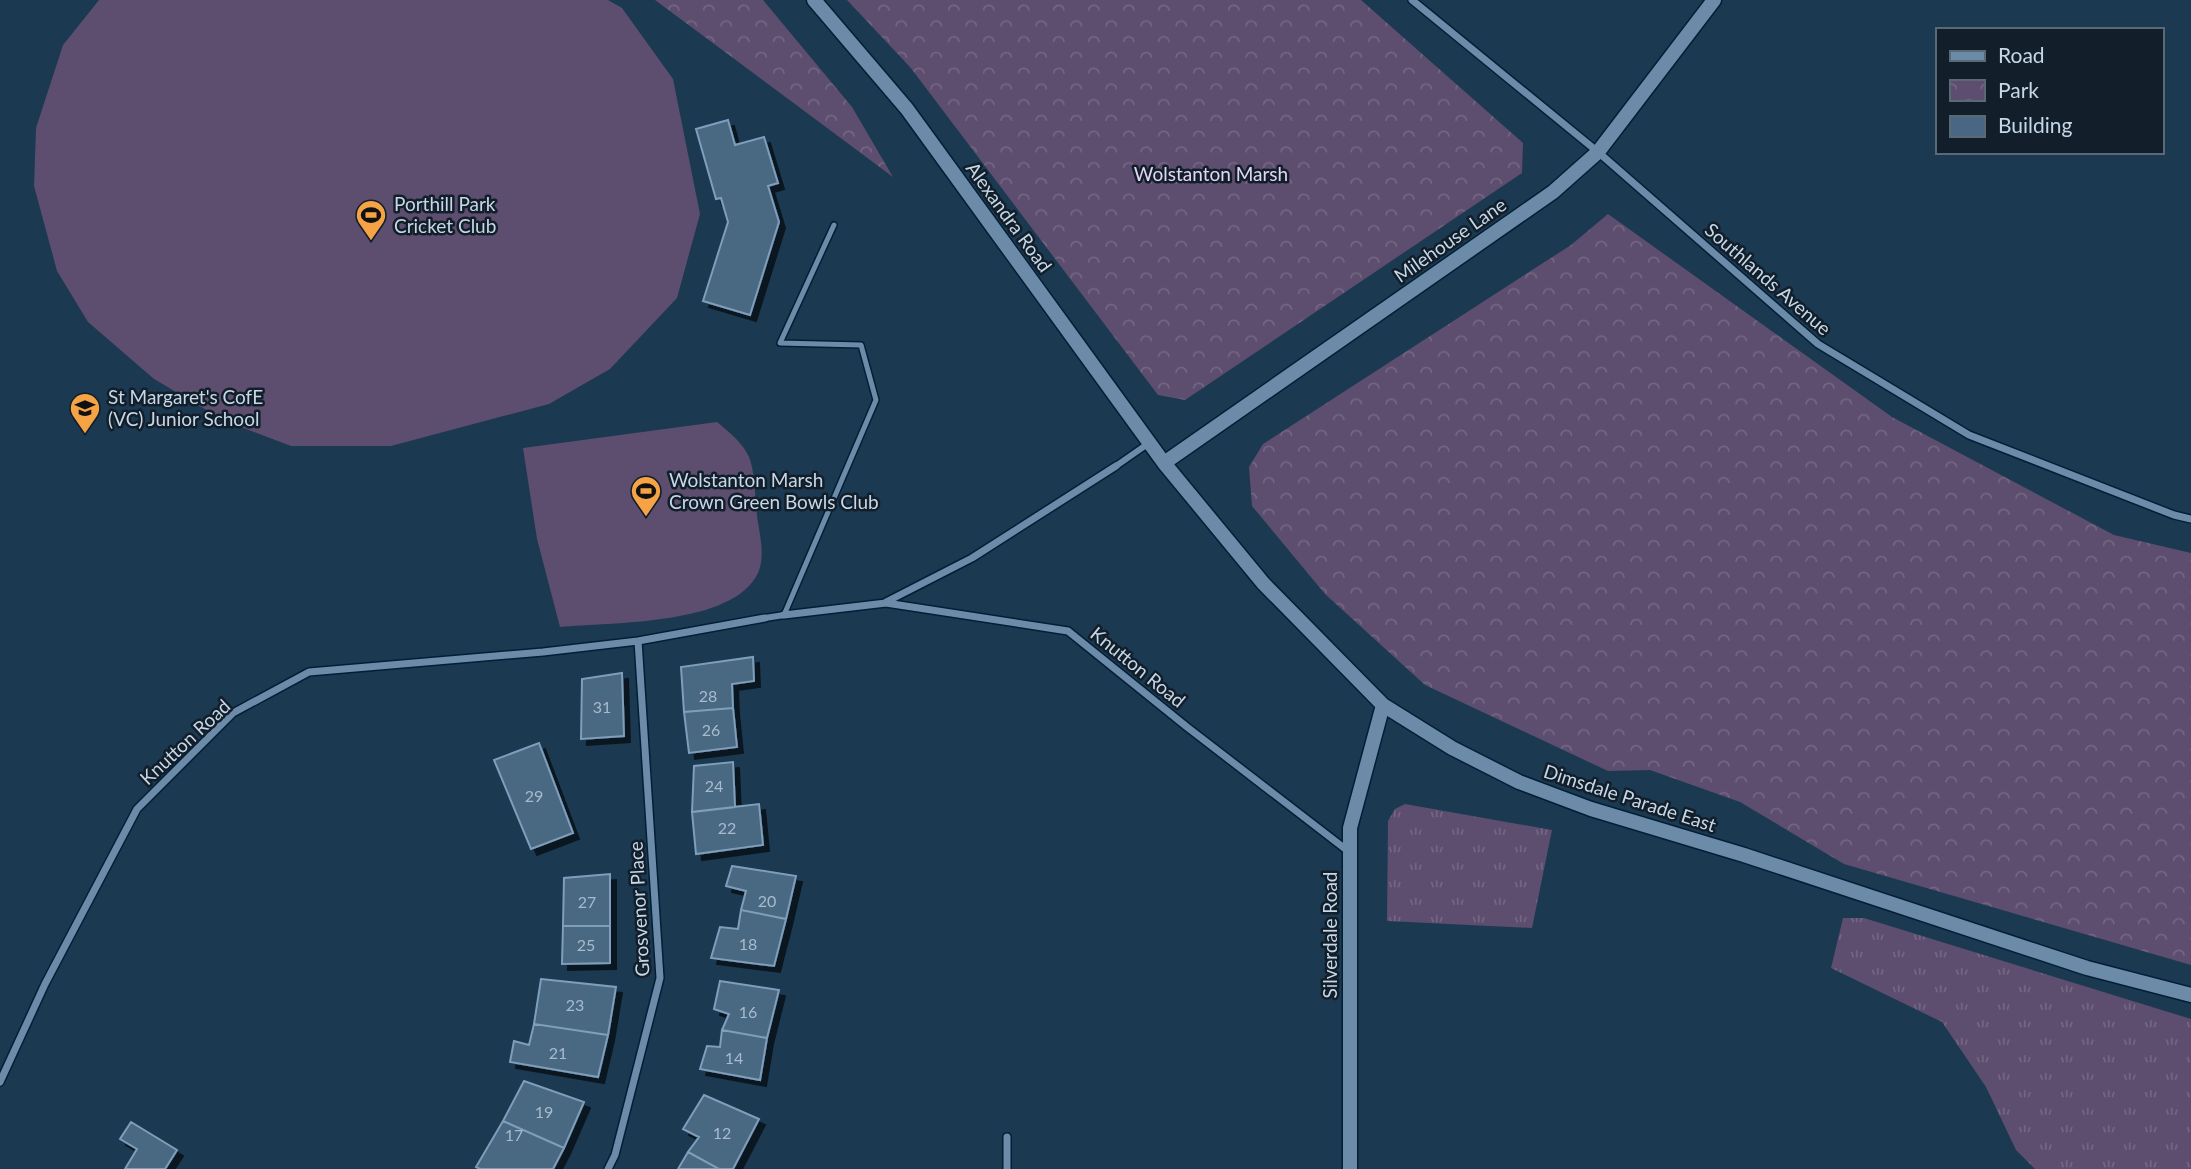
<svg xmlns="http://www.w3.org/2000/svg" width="2191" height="1169" viewBox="0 0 2191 1169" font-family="Lato,sans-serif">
	<defs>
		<pattern id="grass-tufts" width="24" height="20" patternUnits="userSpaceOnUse" patternTransform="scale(1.75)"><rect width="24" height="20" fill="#5d4d6e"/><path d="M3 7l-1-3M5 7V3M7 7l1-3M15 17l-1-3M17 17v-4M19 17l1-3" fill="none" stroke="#736683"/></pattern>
		<pattern id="park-crowns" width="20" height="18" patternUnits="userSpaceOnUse" patternTransform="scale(1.75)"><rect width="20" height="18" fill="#5d4d6e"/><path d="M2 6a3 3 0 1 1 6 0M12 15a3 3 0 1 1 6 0" fill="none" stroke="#736683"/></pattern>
		<filter id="shadow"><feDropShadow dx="6" dy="6" stdDeviation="0" flood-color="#0009"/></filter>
	</defs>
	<rect width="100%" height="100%" fill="#1b3951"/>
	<path fill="url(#grass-tufts)" d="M1405,804L1552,830L1532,928L1387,921L1388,821L1395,809Z
		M1843,918H1864L2191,1019V1169H2035L2016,1150L1986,1087L1942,1022L1831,968Z"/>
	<path fill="url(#park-crowns)" d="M655,0H763L852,107L893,177Z
		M847,0H1361L1523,143L1522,173L1185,400L1158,395L910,67Z
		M1608,214L1892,417L2114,535L2191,553V965L1844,864L1740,802L1650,770L1608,771L1425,685L1325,594L1252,506L1249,467L1263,444L1571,245Z"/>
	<path fill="#5d4d6e" d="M99,0H608L622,8L673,79L700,214L677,298L610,369L549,404L391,446H291L225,421L154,379L88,322L57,271L34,186L36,128L63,45Z
		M717,422C729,432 743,443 749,457C755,471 755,499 757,515C759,533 766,555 758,573C733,626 611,622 560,627L537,539L523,448Z"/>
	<path fill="#496782" stroke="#7e9ebb" stroke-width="2" filter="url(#shadow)" d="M728,120L735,145L764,137L778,183L768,186L779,222L750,315L703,301L728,222L721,198L716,199L696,129Z
		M753,657L754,681L732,684L733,708L684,712L681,667Z
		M622,673L624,736L581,739L582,679Z
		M733,708L737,747L689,753L684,712Z
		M539,743L573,833L531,849L494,760Z
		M733,762L735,807L692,812L694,766Z
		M759,804L763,845L696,854L692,812Z
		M732,866L796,876L786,919L741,910L746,891L726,886Z
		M610,874V926H563L564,878Z
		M741,910L786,919L774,966L711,958L720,927L738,929Z
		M563,926H610V963L562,964Z
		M541,979L616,987L608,1035L534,1024Z
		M720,981L779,990L767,1038L722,1030L729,1014L714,1009Z
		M534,1024L608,1035L598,1077L510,1062L514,1041L529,1045Z
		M722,1030L767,1038L760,1080L700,1069L707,1046L720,1047Z
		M524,1081L584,1102L564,1148L503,1121Z
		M704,1095L759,1119L733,1169H719L688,1152L699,1137L683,1129Z
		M503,1121L564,1148L553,1169H480L476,1167Z
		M131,1122L177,1150L165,1169H125L137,1149L120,1139Z
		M688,1152L719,1169H678Z"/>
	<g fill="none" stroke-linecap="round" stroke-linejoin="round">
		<g stroke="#021f36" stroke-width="8">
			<path id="service" d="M784,615L876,400L861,345L780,343L834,225"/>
		</g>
		<g stroke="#021f36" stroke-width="9">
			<path id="pedestrian" d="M1116,466L1149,443
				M765,618L784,615"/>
		</g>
		<g stroke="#021f36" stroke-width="10">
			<path id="minor" d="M1412,0L1598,152L1818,344L1969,435L2174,515L2191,519
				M886,602L972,558L1116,466
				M784,615L886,603L1068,631L1187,727L1348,851
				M0,1082L45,984L137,809L233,713L309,672L543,652L638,641L765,618
				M1007,1137V1169
				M608,1169L615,1155L660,978L638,641"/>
		</g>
		<g stroke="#021f36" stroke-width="17">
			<path id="secondary" d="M814,0L907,109L1164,463L1263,583L1383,705L1452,748L1519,782L1591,809L1744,855L2087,968L2191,995
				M1164,463L1553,192L1598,152L1714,0
				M1350,1169V828L1383,705"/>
		</g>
		<use href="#service" stroke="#6c8ba8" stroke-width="5"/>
		<use href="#pedestrian" stroke="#6c8ba8" stroke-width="6"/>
		<use href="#minor" stroke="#6c8ba8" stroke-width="7"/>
		<use href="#secondary" stroke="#6c8ba8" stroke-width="14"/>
	</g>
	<defs>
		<g id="stadium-pin" transform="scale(1.575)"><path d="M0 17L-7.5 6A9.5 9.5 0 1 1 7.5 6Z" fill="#f5a345" stroke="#121f2a"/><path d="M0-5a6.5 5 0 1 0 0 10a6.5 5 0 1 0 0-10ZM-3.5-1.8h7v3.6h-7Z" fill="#111"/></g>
		<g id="school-pin" transform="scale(1.575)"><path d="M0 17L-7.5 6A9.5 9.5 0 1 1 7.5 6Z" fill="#f5a345" stroke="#121f2a"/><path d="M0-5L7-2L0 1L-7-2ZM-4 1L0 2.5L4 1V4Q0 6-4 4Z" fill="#111"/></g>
	</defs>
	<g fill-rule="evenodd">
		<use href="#stadium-pin" x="371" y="215"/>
		<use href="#school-pin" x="85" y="408"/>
		<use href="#stadium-pin" x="646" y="491"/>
	</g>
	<g text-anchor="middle" stroke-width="5" stroke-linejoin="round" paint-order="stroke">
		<g font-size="16" fill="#a7bbce">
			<text x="708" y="702">28</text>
			<text x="602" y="713">31</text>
			<text x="711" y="736">26</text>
			<text x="714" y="792">24</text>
			<text x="534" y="802">29</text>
			<text x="727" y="834">22</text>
			<text x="767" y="907">20</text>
			<text x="587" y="908">27</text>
			<text x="748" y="950">18</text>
			<text x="586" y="951">25</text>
			<text x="575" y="1011">23</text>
			<text x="748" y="1018">16</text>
			<text x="558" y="1059">21</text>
			<text x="734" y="1064">14</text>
			<text x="544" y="1118">19</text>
			<text x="722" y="1139">12</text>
			<text x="514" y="1141">17</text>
		</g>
		<g font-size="19" fill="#e3d5f4" stroke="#121f2a">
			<text x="1211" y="181">Wolstanton Marsh</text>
		</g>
		<g font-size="19" fill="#c6d7e7" stroke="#121f2a" text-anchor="start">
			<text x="394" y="211">Porthill Park<tspan x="394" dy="22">Cricket Club</tspan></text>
			<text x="108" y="404">St Margaret's CofE<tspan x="108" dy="22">(VC) Junior School</tspan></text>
			<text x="669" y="487">Wolstanton Marsh<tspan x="669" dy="22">Crown Green Bowls Club</tspan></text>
		</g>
		<g font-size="19" fill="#c6d7e7" stroke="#121f2a">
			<text transform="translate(1009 217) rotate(54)" y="7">Alexandra Road</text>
			<text transform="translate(1450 240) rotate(-35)" y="7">Milehouse Lane</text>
			<text transform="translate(1768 279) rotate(41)" y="7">Southlands Avenue</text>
			<text transform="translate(1138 667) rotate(39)" y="7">Knutton Road</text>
			<text transform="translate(185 742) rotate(-43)" y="7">Knutton Road</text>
			<text transform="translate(1630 798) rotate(18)" y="7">Dimsdale Parade East</text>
			<text transform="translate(639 909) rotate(-93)" y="7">Grosvenor Place</text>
			<text transform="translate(1330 935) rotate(-90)" y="7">Silverdale Road</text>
		</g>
	</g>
	<rect x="1936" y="28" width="228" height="126" fill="#121f2a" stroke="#5a6976" stroke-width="2"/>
	<rect x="1950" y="51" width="35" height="10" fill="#6c8ba8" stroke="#5a6976" stroke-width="2"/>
	<text x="1998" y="63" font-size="21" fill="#c6d7e7">Road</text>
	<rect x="1950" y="80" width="35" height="21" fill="url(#park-crowns)" stroke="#5a6976" stroke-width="2"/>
	<text x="1998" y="98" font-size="21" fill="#c6d7e7">Park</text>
	<rect x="1950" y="116" width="35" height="21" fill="#496782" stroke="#5a6976" stroke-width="2"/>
	<text x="1998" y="133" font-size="21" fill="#c6d7e7">Building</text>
</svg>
